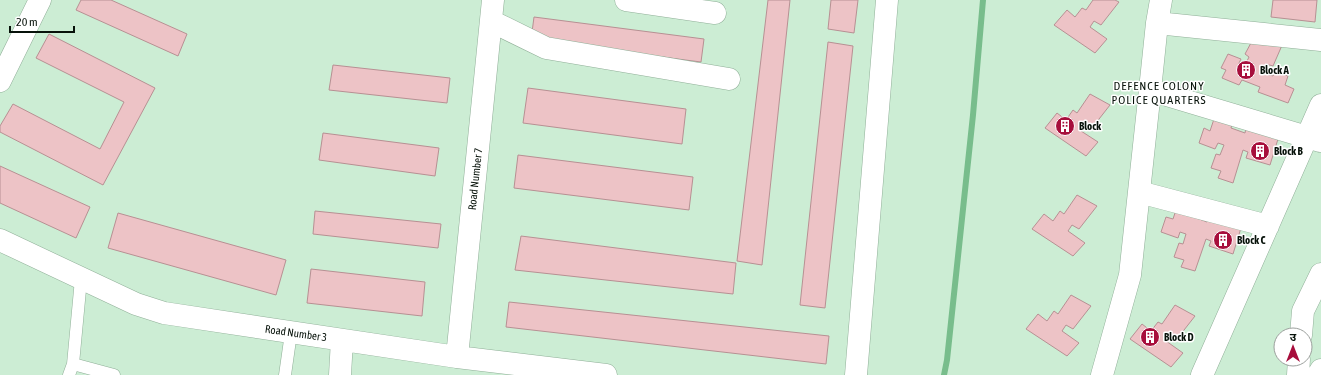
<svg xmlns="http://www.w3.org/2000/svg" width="1321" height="375" viewBox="0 0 1321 375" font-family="'Asap Condensed','Noto Sans Devanagari',sans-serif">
	<rect width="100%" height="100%" fill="#ccedd4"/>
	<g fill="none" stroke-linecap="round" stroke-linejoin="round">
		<path stroke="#78bd8c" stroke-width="6" d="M944,375L947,360L973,115L983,0"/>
	</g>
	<path fill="#edc3c6" stroke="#b79093" d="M81,0H111L187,34L178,56L76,10Z
		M768,0H790L762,265L737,261Z
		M831,0H858L854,33L828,29Z
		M1093,0H1115L1119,2L1101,25L1094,21L1090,27L1107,39L1095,53L1054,25L1067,10L1075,17L1082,8L1086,10Z
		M1273,0H1317L1315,22L1271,17Z
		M534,17L704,39L701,62L531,40Z
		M49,34L155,88L103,185L0,132V126L13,104L100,149L124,102L36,58Z
		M1252,41L1283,43L1273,66L1266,64L1265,67L1268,69L1266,74L1273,76L1275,71L1288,76L1285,85L1294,89L1288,103L1258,92L1260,87L1242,80L1239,85L1222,78L1226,70L1221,68L1228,54L1241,59L1239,63L1245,65L1249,57L1245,54Z
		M828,42L853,46L825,308L800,305Z
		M333,65L450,78L447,103L329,90Z
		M528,88L686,109L682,144L523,123Z
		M1090,94L1110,105L1092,128L1085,125L1081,131L1098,142L1086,156L1045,128L1057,113L1066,120L1073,110L1077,113Z
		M1214,119L1232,124L1231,128L1245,133L1246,128L1278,139L1270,165L1246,158L1248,152L1243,150L1233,183L1218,178L1221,171L1211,168L1216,154L1220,155L1224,145L1218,143L1215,149L1199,143L1204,128L1210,131Z
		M323,133L439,148L435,176L319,160Z
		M518,155L693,177L689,210L514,188Z
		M0,166L90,207L76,238L0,203Z
		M1077,195L1097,206L1079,229L1072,225L1068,231L1085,243L1073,256L1032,229L1044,214L1053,221L1060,211L1064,214Z
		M1177,207L1194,217L1207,222L1209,218L1241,228L1233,254L1209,246L1211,241L1206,239L1195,271L1181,267L1184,260L1174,257L1179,243L1183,244L1186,234L1180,232L1178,238L1161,232L1166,217L1173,219Z
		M315,211L441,224L438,248L313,234Z
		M118,213L286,260L276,295L108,248Z
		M521,236L736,263L733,294L515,270Z
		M311,269L425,282L422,316L307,303Z
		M1071,295L1091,306L1073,329L1066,325L1062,331L1079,343L1067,356L1026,329L1038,314L1047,321L1054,311L1058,314Z
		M509,302L829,336L826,364L506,327Z
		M1175,305L1195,316L1177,339L1170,335L1166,341L1183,353L1171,367L1130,339L1142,324L1151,331L1158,322L1162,324Z"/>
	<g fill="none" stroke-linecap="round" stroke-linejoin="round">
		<g stroke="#90af98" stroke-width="13">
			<path id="service" d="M73,364L114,375
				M69,375L73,364L81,279
				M285,375L291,333"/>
		</g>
		<g stroke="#90af98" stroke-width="23">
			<path id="minor" d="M626,0L715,13
				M1161,0L1157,23L1150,90L1320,141
				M491,21L546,48L729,79
				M1157,23L1321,40
				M0,81L40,0
				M1139,192L1268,226
				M0,240L136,304L164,313L457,357L606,375
				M457,357L493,0
				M340,375L342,340
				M856,375L887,0
				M1102,375L1130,275L1150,90
				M1202,375L1321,105"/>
		</g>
		<g stroke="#90af98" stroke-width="23">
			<path id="secondary" d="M1301,335L1303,311L1321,274
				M1298,375L1299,359
				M1318,375L1321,370"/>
		</g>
		<use href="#service" stroke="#fff" stroke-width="12"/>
		<use href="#minor" stroke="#fff" stroke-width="22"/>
		<use href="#secondary" stroke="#fff" stroke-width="22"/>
	</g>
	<defs>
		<g id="building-disc" transform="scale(1)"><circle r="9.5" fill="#a70e3c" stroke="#fff"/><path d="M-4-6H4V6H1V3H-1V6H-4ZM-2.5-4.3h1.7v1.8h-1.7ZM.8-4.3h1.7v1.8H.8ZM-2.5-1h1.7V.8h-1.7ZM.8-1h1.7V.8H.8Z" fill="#fff"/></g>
	</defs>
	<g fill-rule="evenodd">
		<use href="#building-disc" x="1246" y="70"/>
		<use href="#building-disc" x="1065" y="126"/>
		<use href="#building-disc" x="1260" y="151"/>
		<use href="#building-disc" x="1223" y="240"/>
		<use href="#building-disc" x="1150" y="337"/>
	</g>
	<g text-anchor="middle" stroke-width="3" stroke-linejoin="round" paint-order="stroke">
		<g font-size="11" font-weight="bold" fill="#07120a" stroke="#fff" text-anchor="start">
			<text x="1260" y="74">Block A</text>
			<text x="1079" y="130">Block</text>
			<text x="1274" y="155">Block B</text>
			<text x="1237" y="244">Block C</text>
			<text x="1164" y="341">Block D</text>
		</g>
		<g font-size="11" fill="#07120a" stroke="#fff">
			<text transform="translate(475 179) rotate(-84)" y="4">Road Number 7</text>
			<text transform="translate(296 333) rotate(8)" y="4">Road Number 3</text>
		</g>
		<g font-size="12" letter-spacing="1" fill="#07120a" stroke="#fff">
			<text x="1159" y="90">DEFENCE COLONY<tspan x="1159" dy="14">POLICE QUARTERS</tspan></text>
		</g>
	</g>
	<g transform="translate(1293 347)"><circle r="19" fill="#ffffff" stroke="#9ca09d"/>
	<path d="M0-3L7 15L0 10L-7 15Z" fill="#a70e3c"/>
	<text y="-6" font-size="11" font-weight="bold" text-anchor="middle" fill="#07120a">उ</text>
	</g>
	<path d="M10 26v6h64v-6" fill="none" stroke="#07120a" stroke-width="2"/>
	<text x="16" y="26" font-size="12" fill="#07120a" stroke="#ffffff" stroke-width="3" paint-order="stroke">20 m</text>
</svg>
